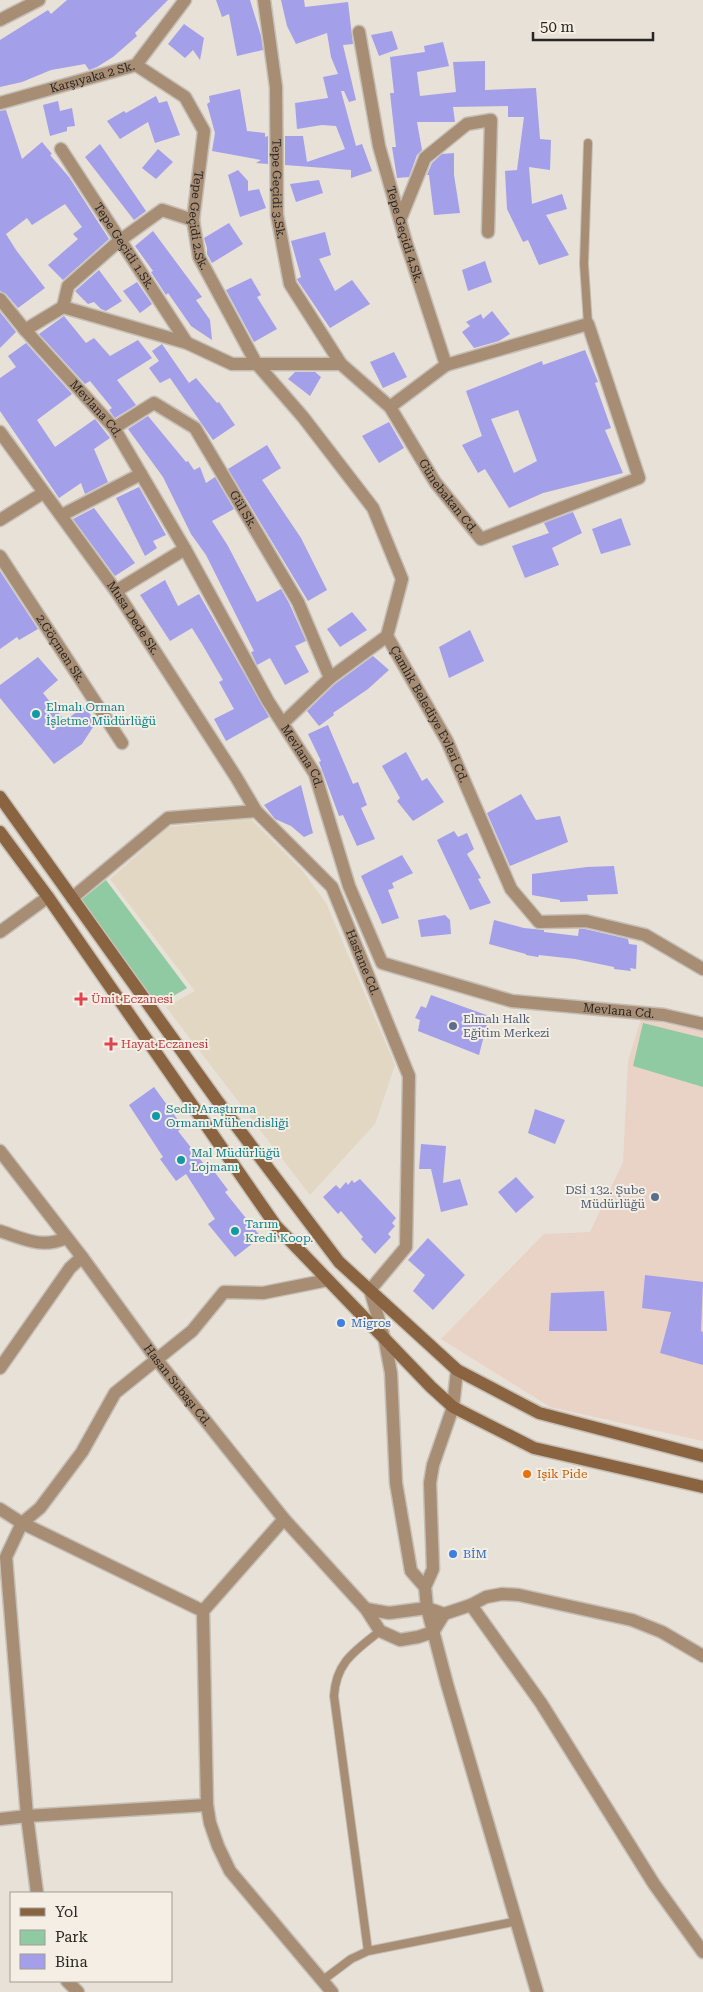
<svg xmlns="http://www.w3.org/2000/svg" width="703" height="1992" viewBox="0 0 703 1992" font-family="'Roboto Serif',serif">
	<rect width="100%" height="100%" fill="#e7e1d7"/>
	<path fill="#e9d3c6" d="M641,1019L703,1031V1441L550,1407L441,1339L544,1234L590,1232L623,1162L628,1061Z"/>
	<path fill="#e2d7c2" d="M251,819L301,869L326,903L395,1065L375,1124L310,1195L166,1007L195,991L110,879L169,827Z"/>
	<path fill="#8fcaa2" d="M106,880L187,988L158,1005L81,900Z
		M643,1023L703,1038V1087L633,1066Z"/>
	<path fill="#a39fe8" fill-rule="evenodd" d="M67,0H168L135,33L137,36L113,57L97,67L89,70L85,64L51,70L22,82L0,87V40L48,10L51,14Z
		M216,0H250L261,36L263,50L237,56L229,14L222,17Z
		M281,0H304L305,7L348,2L353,44L343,45L356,100L349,102L344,91H341L356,146L362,144L372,171L351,178V170L285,165V136H303L307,162L345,149L336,126L322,125L297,129L295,103L328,98L323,77L338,74L331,57L327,33L296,44L287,26Z
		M184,24L204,38L200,60L193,50L185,58L168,44Z
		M392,31L398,49L379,56L371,35Z
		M443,42L449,66L417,72L420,96L456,92L453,62L485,61V90L536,88L540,139L551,140L550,170L529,167L532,204L562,194L567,209L546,215L569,255L539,265L528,240L523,242L507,209L505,171L517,170L524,117H508V106L453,107L455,122H417L422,150L417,155L409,177L397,178L392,147H396L390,93H394L390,57L425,52L424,46Z
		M240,89L247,131L265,133V137L268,136V164L256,163L261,160L212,151L215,133L207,104L210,102L209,96Z
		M156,96L159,103L167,101L180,135L155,143L148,122L120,139L107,121L124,111L126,113Z
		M58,101L60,111L72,108L75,126L67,127V131L50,136L43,105Z
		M6,110L22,159L42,142L52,154L50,155L69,177L109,239L63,280L48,265L78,239L73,234L82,227L65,204L32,225L27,218L6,234L16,250L45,288L18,308L6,294L0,291V111Z
		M100,144L146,211L134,220L85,157Z
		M158,149L173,162L156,179L142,168Z
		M454,153V175L460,213L434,215L429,175H427L432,163L442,154Z
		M238,170L248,181V191L259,189L266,208L240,217L228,175Z
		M319,180L323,193L296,202L290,184Z
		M229,223L243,244L212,263L207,254V248L204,238Z
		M153,231L202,297L196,300L210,320L212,340L191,326L168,293L166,295L151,272L153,271L135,246Z
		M325,232L331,255L319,259L335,291L352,280L370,304L330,328L298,281L297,279L301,277L291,241Z
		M485,261L492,282L468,291L462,270Z
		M99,270L122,301L106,311L101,309L94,302L88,304L75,291Z
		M251,278L261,295L257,297L277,329L254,342L226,290Z
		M137,282L152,304L140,313L123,291Z
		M492,311L510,334L499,341L474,348L462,332L470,326L466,322L481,314L483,319Z
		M0,312L16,332L0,348Z
		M64,316L86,343L94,338L110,356L138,340L152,358L117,380L136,405L115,418L109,410L112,408L90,381L85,384L39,334Z
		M26,343L72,394L37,420L55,447L95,419L110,438L94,449L108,482L85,494L81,483L59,498L0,411V378L16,367L8,356Z
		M162,344L189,383L196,378L217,403L219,402L235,425L213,440L170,378L160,383L149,368L159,361L152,351Z
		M585,350L598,382L595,383L611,428L605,430L623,473L543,493L509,508L485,469L478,473L462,445L482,436L466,391L542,361L543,365ZM518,410L537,461L514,473L491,419Z
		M394,352L407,377L383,388L370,362Z
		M295,372H315L321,377L310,396L288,379Z
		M148,416L186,462L188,461L194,470L200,467L206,483L215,477L234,509L212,521L228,546L257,602L281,589L289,603L306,641L295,646L309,672L285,685L270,658L257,665L251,652L254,651L206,555L191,534L163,477L128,429Z
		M389,422L404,448L379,463L362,436Z
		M267,445L281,468L262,480L301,538L327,590L308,601L228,469Z
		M139,487L166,535L153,541L157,548L145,556L116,498Z
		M94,508L135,563L115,576L73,519Z
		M573,512L582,533L552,548L559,565L525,578L512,546L549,533L544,523Z
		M621,518L631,545L601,554L592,529Z
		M0,571L38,629L19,640L17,637L0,649Z
		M165,580L178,606L199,594L269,717L226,741L214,719L234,709L219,682L223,680L202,644L192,628L170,641L140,595Z
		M352,612L367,630L340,647L327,629Z
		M470,630L484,661L449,678L439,647Z
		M373,656L389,670L368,689L333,713L334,715L319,726L307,711L335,684Z
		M38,657L58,680L43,693L65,721L83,707L97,721L82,744L54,764L0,698V685Z
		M328,725L353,784L358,782L367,805L361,808L375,839L357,846L343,815L339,816L319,762L321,761L308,734Z
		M406,752L422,781L427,778L444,802L413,821L397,801L400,798L382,766Z
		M301,785L313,833L304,837L291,826L275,819L264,805Z
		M521,794L536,820L560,816L568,842L510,866L487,813Z
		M454,831L458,837L467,833L474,849L467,854L481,878L478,879L491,903L470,910L437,840Z
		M402,855L413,873L392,883L394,888L388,890L399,918L382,924L361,876Z
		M614,866L618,894L587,895L588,901L560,902V900L532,895V874L587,867Z
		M445,915L450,920L451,934L421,937L418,920Z
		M494,920L524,928L544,930V932L578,936L579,929H585L628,939L629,944L637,945L636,969L630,968L631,971L614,969V967L575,959L539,955L538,957L526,955V954L489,944Z
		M431,995L489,1016L479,1055L418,1031L420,1020L415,1018L421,1006L426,1008Z
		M154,1087L183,1127L178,1131L207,1168L210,1166L228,1190L225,1192L261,1237L235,1257L208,1224L215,1219L186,1174L176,1181L160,1159L163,1157L129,1105Z
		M535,1109L565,1120L555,1144L528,1133Z
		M421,1144L446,1146L443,1183L460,1179L468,1205L441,1212L431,1169H419Z
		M516,1177L534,1197L516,1213L498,1192Z
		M360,1179L396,1218L392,1223L395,1226L388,1234L391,1237L375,1254L361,1239L363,1237L341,1211L338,1214L323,1197L336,1185L340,1189L346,1182L348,1185L352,1180L354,1183Z
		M428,1238L465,1275L433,1310L413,1291L425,1275L408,1260Z
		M645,1275L703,1282L701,1331L703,1332V1365L660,1353L671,1312L642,1308Z
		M604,1291L607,1331H549L551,1293Z"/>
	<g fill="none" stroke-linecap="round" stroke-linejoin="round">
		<g stroke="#c5bfb6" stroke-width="10">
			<path id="service" d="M588,324L584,264L588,143
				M368,1951L334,1696C336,1662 355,1651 380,1631
				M323,1980L351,1959L368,1951L518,1921"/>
		</g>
		<g stroke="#c5bfb6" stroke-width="15">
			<g id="minor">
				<path id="s1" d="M264,0L276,87L277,215L290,284L341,364"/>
				<path d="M0,20L39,0"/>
				<path id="s2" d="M359,32L379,146L406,242L446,365L390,407"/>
				<path id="s3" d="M136,65L185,97L204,131L193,220L199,257L256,363L303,417L373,508L402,579L387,636L447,741L511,889L539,922L586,921L645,935L703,969"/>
				<path id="s4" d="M0,103L136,65L185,0"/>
				<path id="s5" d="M61,149L187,343"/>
				<path d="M400,220L425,158L467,124L491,120L488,232"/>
				<path id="s6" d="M0,299L25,330L114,428L185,549L268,701L315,774L349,886L382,963L512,1001L664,1015L703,1024"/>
				<path d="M63,307L68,286L119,241L162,210L193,220"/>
				<path id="s7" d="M25,330L63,307L187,343L232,364H341L390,407L435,482L481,539L639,478L588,324L446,365"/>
				<path id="s8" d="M114,428L154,403L195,428L298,602L330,678"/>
				<path id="s9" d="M0,432L116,591L236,777L256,811"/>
				<path d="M62,515L141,474"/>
				<path d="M0,520L43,493"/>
				<path id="s10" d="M0,556L122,743"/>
				<path d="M116,591L185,549"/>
				<path d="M283,723L330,678L387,636"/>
				<path id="s11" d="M72,898L168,818L256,811L332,887L409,1076L406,1247L370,1290L385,1341"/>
				<path d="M0,932L48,897"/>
				<path id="s12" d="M0,1151L82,1257L157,1360L284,1519L366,1609L380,1631L400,1640L418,1637L433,1632L444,1614"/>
				<path d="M0,1231C24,1239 42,1249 66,1238"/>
				<path d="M0,1368L70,1268L82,1257"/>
				<path d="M0,1509L22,1523L203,1611"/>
				<path d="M284,1519L203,1611L207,1805L210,1823L218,1846L230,1871L332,1992"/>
				<path d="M471,1605L541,1703L654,1884L703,1952"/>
				<path d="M366,1609L389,1613L427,1608L444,1614L471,1605L486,1597L502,1594L519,1595L632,1620L662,1632L703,1656"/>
				<path d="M0,1819L27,1816L207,1805"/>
				<path d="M37,1893L27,1816L6,1557L22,1523L40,1508L82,1452L115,1393L192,1331L224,1292L263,1293L328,1280"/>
				<path d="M67,1981L78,1992"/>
			</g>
		</g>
		<g stroke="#c5bfb6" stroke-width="15">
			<path id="tertiary" d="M385,1341L391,1373L396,1483L411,1571L425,1587
				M457,1370L453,1407L433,1465L430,1483L433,1569L425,1587L427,1608L447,1684L537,1992"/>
		</g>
		<g stroke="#c5bfb6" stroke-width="15">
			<path id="secondary" d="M0,797L216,1099L339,1262L457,1370L539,1413L703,1456
				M0,832L48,897L276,1226L431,1387L453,1407L534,1448L703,1487"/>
		</g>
		<use href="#service" stroke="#a88d75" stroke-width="8"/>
		<use href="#minor" stroke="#a88d75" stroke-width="12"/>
		<use href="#tertiary" stroke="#a88d75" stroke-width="12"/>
		<use href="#secondary" stroke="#8a6440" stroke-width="12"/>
	</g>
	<g fill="#0f9aa8" stroke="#f4eee4" stroke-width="2">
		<circle cx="36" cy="714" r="5"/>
		<circle cx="156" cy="1116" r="5"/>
		<circle cx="181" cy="1160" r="5"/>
		<circle cx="235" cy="1231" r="5"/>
	</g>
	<g fill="#e0444e" stroke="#f4eee4" stroke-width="2">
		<path d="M78.5 991.5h5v5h5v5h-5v5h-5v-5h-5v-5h5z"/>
		<path d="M108.5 1036.5h5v5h5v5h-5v5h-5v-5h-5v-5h5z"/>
	</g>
	<g fill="#5c6f8a" stroke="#f4eee4" stroke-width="2">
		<circle cx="453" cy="1026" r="5"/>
		<circle cx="655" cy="1197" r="5"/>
	</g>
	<g fill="#3f7fe0" stroke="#f4eee4" stroke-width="2">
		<circle cx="341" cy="1323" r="5"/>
		<circle cx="453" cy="1554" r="5"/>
	</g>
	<circle fill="#e8710a" stroke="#f4eee4" stroke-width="2" cx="527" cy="1474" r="5"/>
	<g text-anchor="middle" stroke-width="4" stroke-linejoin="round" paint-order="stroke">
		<g font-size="12" fill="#282622" stroke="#f4eee4">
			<text dy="4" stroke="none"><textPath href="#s4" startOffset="96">Karşıyaka 2 Sk.</textPath></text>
			<text dy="4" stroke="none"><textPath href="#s1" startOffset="190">Tepe Geçidi 3.Sk.</textPath></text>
			<text dy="4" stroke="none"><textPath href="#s3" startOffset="188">Tepe Geçidi 2.Sk.</textPath></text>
			<text dy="4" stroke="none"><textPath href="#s2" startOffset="208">Tepe Geçidi 4.Sk.</textPath></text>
			<text dy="4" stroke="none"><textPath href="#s5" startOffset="116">Tepe Geçidi 1.Sk.</textPath></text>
			<text dy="4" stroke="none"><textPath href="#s6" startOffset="146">Mevlana Cd.</textPath></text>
			<text dy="4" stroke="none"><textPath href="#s7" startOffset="504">Günebakan Cd.</textPath></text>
			<text dy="4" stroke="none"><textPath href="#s8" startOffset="190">Gül Sk.</textPath></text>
			<text dy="4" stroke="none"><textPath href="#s9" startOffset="229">Musa Dede Sk.</textPath></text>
			<text dy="4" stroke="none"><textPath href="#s10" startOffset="111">2.Göçmen Sk.</textPath></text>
			<text dy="4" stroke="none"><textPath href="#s3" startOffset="756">Çamlık Belediye Evleri Cd.</textPath></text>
			<text dy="4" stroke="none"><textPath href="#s6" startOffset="551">Mevlana Cd.</textPath></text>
			<text dy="4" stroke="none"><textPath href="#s11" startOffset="402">Hastane Cd.</textPath></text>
			<text dy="4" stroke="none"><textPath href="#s6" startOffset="1016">Mevlana Cd.</textPath></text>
			<text dy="4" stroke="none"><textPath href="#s12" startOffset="294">Hasan Subaşı Cd.</textPath></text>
		</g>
		<g font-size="12" fill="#0d838f" stroke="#f4eee4" text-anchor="start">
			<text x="46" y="711">Elmalı Orman<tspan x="46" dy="14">İşletme Müdürlüğü</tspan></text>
			<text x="166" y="1113">Sedir Araştırma<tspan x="166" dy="14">Ormanı Mühendisliği</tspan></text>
			<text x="191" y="1157">Mal Müdürlüğü<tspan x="191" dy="14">Lojmanı</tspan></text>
			<text x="245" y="1228">Tarım<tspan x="245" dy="14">Kredi Koop.</tspan></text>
		</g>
		<g font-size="12" fill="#be3a42" stroke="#f4eee4" text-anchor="start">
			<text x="91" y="1003">Ümit Eczanesi</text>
			<text x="121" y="1048">Hayat Eczanesi</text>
		</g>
		<g font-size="12" fill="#4e5e75" stroke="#f4eee4" text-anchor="start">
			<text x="463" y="1023">Elmalı Halk<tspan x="463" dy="14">Eğitim Merkezi</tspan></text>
			<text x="645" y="1194" text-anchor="end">DSİ 132. Şube<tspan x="645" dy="14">Müdürlüğü</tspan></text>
		</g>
		<g font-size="12" fill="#366cbe" stroke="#f4eee4" text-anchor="start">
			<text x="351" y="1327">Migros</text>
			<text x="463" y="1558">BİM</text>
		</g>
		<g font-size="12" fill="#c56008" stroke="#f4eee4" text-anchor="start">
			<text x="537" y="1478">Işik Pide</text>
		</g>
	</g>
	<rect x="10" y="1892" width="162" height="90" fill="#f4eee4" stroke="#a29e96"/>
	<rect x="20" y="1908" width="25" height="8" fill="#8a6440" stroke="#a29e96"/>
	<text x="55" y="1917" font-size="15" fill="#282622">Yol</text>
	<rect x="20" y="1930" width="25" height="15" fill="#8fcaa2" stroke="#a29e96"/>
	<text x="55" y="1942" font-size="15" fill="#282622">Park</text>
	<rect x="20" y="1954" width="25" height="15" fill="#a39fe8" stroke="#a29e96"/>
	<text x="55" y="1967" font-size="15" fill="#282622">Bina</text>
	<path d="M533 32v8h120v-8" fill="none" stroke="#282622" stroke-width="2.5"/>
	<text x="540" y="32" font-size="15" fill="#282622" stroke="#f4eee4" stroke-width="4" paint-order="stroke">50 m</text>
</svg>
